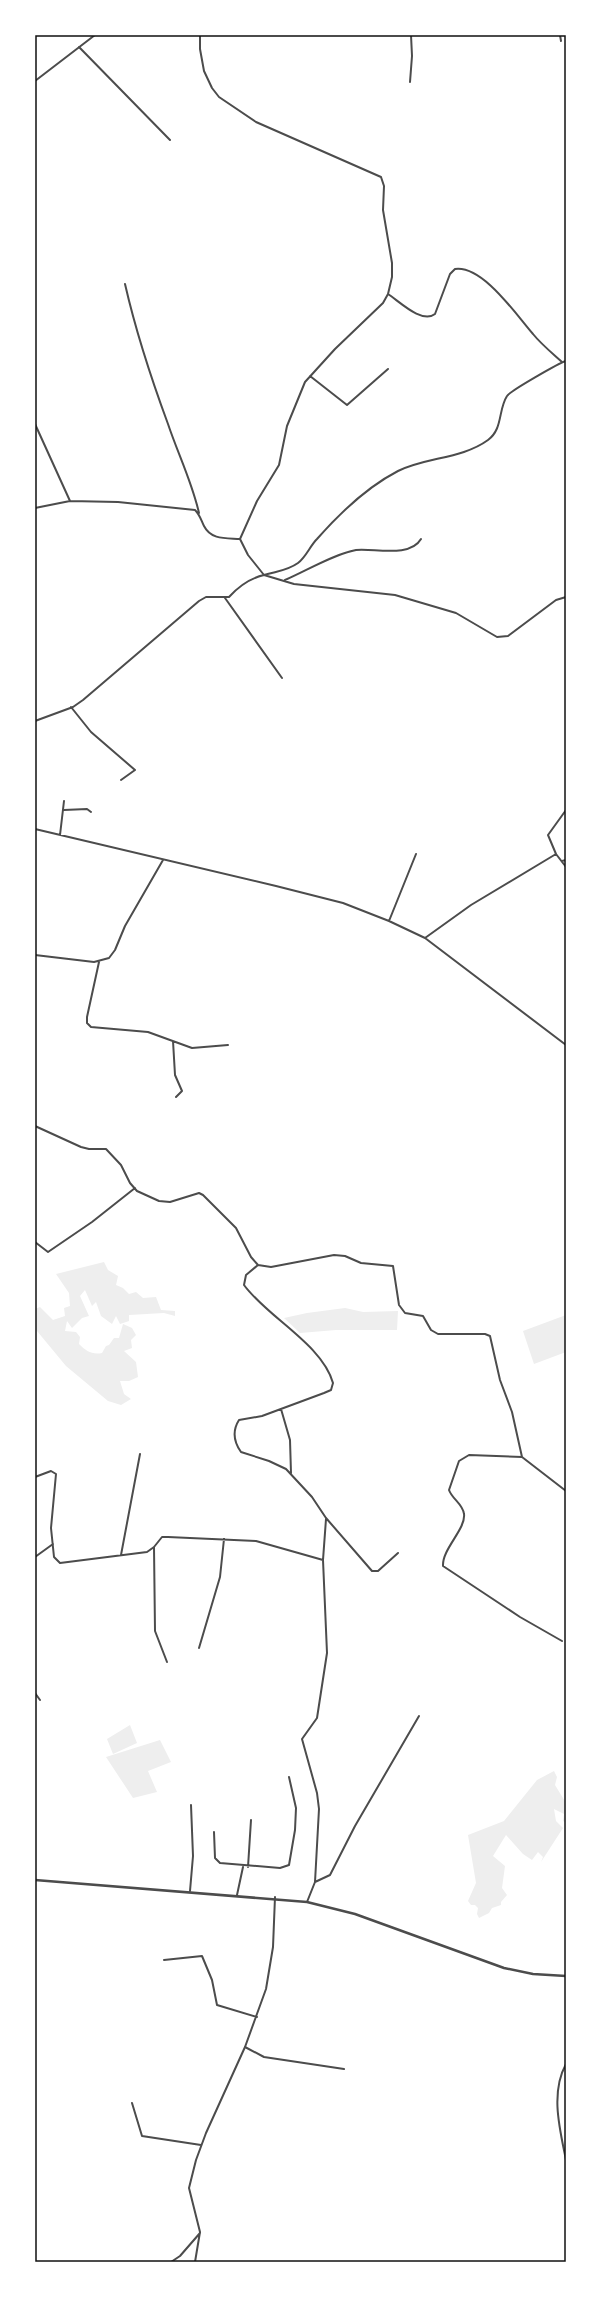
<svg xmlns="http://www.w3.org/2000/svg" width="601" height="2297" viewBox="0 0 601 2297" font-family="Lato,sans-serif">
	<rect width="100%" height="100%" fill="#fff"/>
	<path fill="#eee" d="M104,1262L108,1270L118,1276L116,1285L123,1288L129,1294L136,1292L143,1298L156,1297L161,1310L175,1311V1316L164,1313L129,1315V1321L120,1324L116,1316L112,1324L101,1316L96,1302L92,1306L85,1290L80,1296L89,1316L82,1318L72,1328L67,1321L65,1331L76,1332L80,1337L79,1344C86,1351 92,1355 102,1353L106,1346L109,1345L114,1338H119L123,1324L132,1328L136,1335L131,1340L132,1348L124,1351L136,1362L138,1377L129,1381H120L124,1394L131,1399L121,1405L108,1401L66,1366L37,1331L35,1327V1309L40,1307L53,1320L65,1316L64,1308L70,1306L69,1293L56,1274Z
		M345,1308L363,1312L398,1311L397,1330H336L300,1333L284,1318L307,1313Z
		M566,1315V1352L534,1364L523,1331Z
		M130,1725L137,1743L113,1754L107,1739Z
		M160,1740L171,1762L148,1771L157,1792L133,1798L106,1757Z
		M554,1771L557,1777L555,1785L566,1803V1823L563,1821L564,1814L554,1809L556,1821L563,1828L541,1862L543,1857L538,1852L532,1860L523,1854L506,1835L493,1856L505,1866L502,1888L507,1895L501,1902V1905L492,1908L489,1913L479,1918L477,1914L478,1908L475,1905H471L468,1901L476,1883L468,1835L504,1821L537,1780Z"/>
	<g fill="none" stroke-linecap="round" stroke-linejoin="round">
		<path stroke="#4c4c4c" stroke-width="2" d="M200,35V49L204,71L212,88L219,97L256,122L381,177L384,186L383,210L392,263V277L388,294L383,303L335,349L305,382L287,426L279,465L257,501L240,539L248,555L264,575L294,584L395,595L456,613L497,637L508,636L556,600L566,597
			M560,35L561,41
			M79,47L170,140
			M35,81L95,35
			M410,82L412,56L411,35
			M125,284C136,332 151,378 168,424C178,454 192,482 199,513
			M388,294C400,302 422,324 435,314L450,274L455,269C483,265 517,316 533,334C541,344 552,353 562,362
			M310,376L347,405L388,369
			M35,424L70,501
			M35,508L70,501L118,502L195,510C200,515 201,520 204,526C211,540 226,538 240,539
			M285,580C306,571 334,554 356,550C374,548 410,558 421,539
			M225,598L282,678
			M71,707L91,732L135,770L121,780
			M35,721L73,707L83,700L199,601L206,597H229C238,587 251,578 264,575C277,571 287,571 298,563C306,557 310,546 317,539C339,514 367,487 398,471C426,457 462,459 488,440C503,429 498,410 507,396C510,391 559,363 566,361
			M64,810L87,809L91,812
			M35,829L276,886L343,903L389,921L425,938L566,1045
			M60,835L64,801
			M556,854L548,835L566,810
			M562,861L566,860
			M389,921L416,854
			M425,938L471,905L556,854L566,867
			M35,955L94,962L109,958L115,950L125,926L163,860
			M99,962L87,1017V1023L91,1027L148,1032L192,1048L228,1045
			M173,1041L175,1075L182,1091L176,1097
			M35,1126L81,1147L89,1149H106L121,1165L130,1183L137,1191L159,1201L170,1202L199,1193L203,1195L236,1228L251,1257L258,1265L271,1267L334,1255L345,1256L361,1263L393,1266L399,1305L405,1313L423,1316L431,1330L438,1334H485L490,1336L500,1380L512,1412L522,1457L566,1491
			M35,1242L48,1252L92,1222L135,1188
			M258,1265L246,1275L244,1285C267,1317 322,1344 333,1383L331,1390L324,1393L262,1416L239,1420C232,1431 234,1442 241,1452L269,1461L286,1469L312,1497L326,1518L372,1571H378L398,1553
			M281,1409L290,1440L291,1473
			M522,1457L469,1455L459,1461L449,1490C452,1499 463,1504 464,1514C466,1529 442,1549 443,1566L520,1617L562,1641
			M35,1477L51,1471L56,1474L51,1528L54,1557L60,1563L147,1552L154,1547L162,1537H168L256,1541L323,1560
			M154,1547L155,1631L167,1662
			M121,1555L140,1454
			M35,1557L53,1544
			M199,1648L220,1577L224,1539
			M35,1693L40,1700
			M214,1832L215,1858L220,1863L280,1868L289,1865L295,1830L296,1808L289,1777
			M248,1867L251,1820
			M315,1882L330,1875L355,1826L419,1716
			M190,1891L193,1856L191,1805
			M237,1895L243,1867
			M307,1902L315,1882L319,1809L317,1793L302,1739L317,1718L327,1653L323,1560L326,1519
			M164,1960L202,1956L212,1980L217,2005L257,2017
			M245,2047L264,2057L344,2069
			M566,2064C550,2093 560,2130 566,2160
			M132,2103L142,2136L201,2145
			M171,2262L180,2256L200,2233
			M195,2262L200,2232L189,2188L196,2160L206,2133L245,2047L266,1989L273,1947L275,1897"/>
		<path stroke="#4c4c4c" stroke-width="2.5" d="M35,1880L307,1902L355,1914L504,1968L533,1974L566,1976"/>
	</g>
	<rect width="601" height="2297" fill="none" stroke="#ffffff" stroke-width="72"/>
	<rect x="36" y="36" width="529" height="2225" fill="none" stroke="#111" stroke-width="1.5"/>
</svg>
